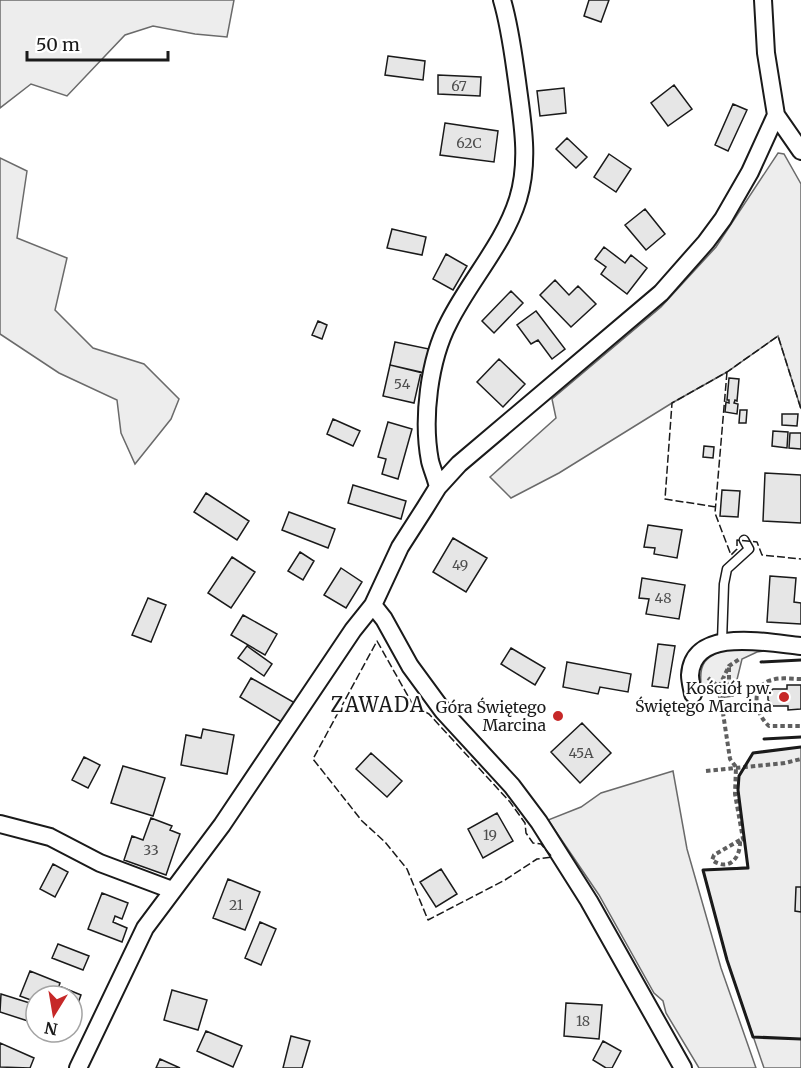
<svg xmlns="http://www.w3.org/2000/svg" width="801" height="1068" viewBox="0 0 801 1068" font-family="Merriweather,serif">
	<rect width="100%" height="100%" fill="#fff"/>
	<path fill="#ededed" stroke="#6a6a6a" stroke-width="1.5" d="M0,0H234L227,37L195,34L153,26L125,35L67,96L31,84L0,108Z
		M778,153L784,154L801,184V409L778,336L727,372L672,403L559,473L511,498L490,477L556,418L552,399L661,307L716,247Z
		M0,158L27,171L17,238L67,258L55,310L93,348L144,364L179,399L171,419L135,464L121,433L117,400L59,373L0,334Z
		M732,648L771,650L757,652L742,659L733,696L719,698L717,690L702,691C697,663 705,655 732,648Z
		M801,747V1068H764L727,960L703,870L748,867L738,790L739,776L753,753Z
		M673,771L687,849L721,968L756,1068H699L666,1013L663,1001L654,993L599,895L548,820L581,807L601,793Z"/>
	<path fill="#e6e6e6" stroke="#1a1a1a" stroke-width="1.5" d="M589,0H609L601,22L584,16Z
		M388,56L425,61L423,80L385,75Z
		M438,75L481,77L480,96L438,94Z
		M674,85L692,109L668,126L651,103Z
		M564,88L566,113L540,116L537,91Z
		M733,104L747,110L728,151L715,145Z
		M445,123L498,131L494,162L440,155Z
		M567,138L587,157L576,168L556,149Z
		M609,154L631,169L616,192L594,177Z
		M645,209L665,234L646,250L625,225Z
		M392,229L426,237L422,255L387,248Z
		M604,247L625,263L631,255L647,268L627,294L601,274L606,267L595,259Z
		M446,254L467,266L453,290L433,279Z
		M555,280L569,295L578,286L596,304L571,327L540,295Z
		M511,291L523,303L494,333L482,321Z
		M536,311L565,349L552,359L538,340L531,344L517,325Z
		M318,321L327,325L322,339L312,335Z
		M395,342L429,349L423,373L390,365Z
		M499,359L525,384L503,407L477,382Z
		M390,365L421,372L414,403L383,396Z
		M729,378L739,379L737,401L735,400L734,403L738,404L737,414L725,412L726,402L729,403V400H727Z
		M740,410H747L746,423H739Z
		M782,414H798L797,426L782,425Z
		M333,419L360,431L353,446L327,434Z
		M388,422L412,429L398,479L382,474L386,459L378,457Z
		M773,431L788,432L787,448L772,446Z
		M790,433H801V449L789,448Z
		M704,446L714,447L713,458L703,457Z
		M765,473L801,475V523L763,521Z
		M353,485L406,501L401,519L348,503Z
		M722,490L740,491L738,517L720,516Z
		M206,493L249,521L237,540L194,512Z
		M289,512L335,529L328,548L282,530Z
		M648,525L682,530L677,558L654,554L655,548L644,547Z
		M453,538L487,558L466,592L433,572Z
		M300,552L314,561L303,580L288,571Z
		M232,557L255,572L231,608L208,593Z
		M341,568L362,582L346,608L324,595Z
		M770,576L796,578L794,602L801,603V624L767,622Z
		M642,578L685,585L679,619L646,614L649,599L639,598Z
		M148,598L166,605L151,642L132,635Z
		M243,615L277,634L265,655L231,635Z
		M658,644L675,646L668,688L652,686Z
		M247,646L272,664L264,676L238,658Z
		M511,648L545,668L535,685L501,664Z
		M567,662L631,674L628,692L600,687L598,694L563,687Z
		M251,678L295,703L283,723L240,697Z
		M787,685H801V709L788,710V706H773L768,700V694L773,689H787Z
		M582,723L611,753L580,783L551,752Z
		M203,729L234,735L227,774L181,765L186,735L201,738Z
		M371,753L402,781L387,797L356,769Z
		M84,757L100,765L88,788L72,780Z
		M123,766L165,778L153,816L111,803Z
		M497,813L513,841L483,858L468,829Z
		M151,818L172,826L170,830L180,834L166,875L124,860L132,836L143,840Z
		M53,864L68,872L55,897L40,889Z
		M441,869L457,894L436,907L420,882Z
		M228,879L260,892L245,930L213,918Z
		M796,887H801V912L795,911Z
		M102,893L128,903L122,919L115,916L113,922L127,928L122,942L88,929Z
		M260,922L276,929L261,965L245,958Z
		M58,944L89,956L83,970L52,958Z
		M30,971L60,983L59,986L81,995L73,1017L72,996H36V1002L20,996Z
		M172,990L207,1000L198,1030L164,1020Z
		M1,994L33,1004L28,1021L0,1012Z
		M566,1003L602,1005L599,1039L564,1036Z
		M206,1031L242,1046L233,1067L197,1051Z
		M291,1036L310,1041L302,1068H283Z
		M603,1041L621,1051L612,1068H606L593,1060Z
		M0,1043L34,1058L30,1068L0,1067Z
		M160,1059L180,1068H156Z"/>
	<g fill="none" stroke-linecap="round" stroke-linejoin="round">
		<g stroke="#1a1a1a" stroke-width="11">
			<path id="service" d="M722,641L724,584L727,569L749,549L744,540"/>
		</g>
		<g stroke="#1a1a1a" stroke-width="20">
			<path id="minor" d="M776,115L801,151
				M438,487C436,478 432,469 430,461C422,419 429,360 449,322C470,280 504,244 518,199C530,160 522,120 517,81C513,53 510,27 502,0
				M373,605L384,619L410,666L443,711L512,786L539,822L589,901L683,1068
				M693,694C692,688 690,681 690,675C693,626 769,643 801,646
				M0,824L50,837L100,863L172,890
				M78,1068L145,928L222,825L353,630L373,605L400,547L425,508L438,487L459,464L661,293L706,242L723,219L750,172L776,115L766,53L763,0"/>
		</g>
		<path stroke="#5f5f5f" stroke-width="4" stroke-dasharray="4.5 3" stroke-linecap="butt" d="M708,678L719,687
			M801,679C792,679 780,677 772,680C748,686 756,715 769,726H801
			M721,700L729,686V666
			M706,771L785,763L801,759
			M740,840L714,855L712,860C729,872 741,858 740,840L743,839L735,794L736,767L730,759L719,687L729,666L741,658"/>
		<use href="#service" stroke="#fff" stroke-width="8"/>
		<use href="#minor" stroke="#fff" stroke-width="16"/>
		<path stroke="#1a1a1a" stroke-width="1.5" stroke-dasharray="8 3" stroke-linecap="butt" d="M727,372L715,513L731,555L737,549V540L757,542L762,555L801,559
			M716,507L665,499L672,403L727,372L778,336L801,409
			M377,641L413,705L429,714L510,802L525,823L526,833L533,843L541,844L552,857L537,859L505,880L428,920L407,869L385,842L362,821L313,759Z"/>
		<path stroke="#1a1a1a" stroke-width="3" d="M761,662L801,660
			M764,739L801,737
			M801,747L753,753L739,776L738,790L748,868L703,870L727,960L753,1037L801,1039"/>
	</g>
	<g fill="#c62828" stroke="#fff" stroke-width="2">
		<circle cx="784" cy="697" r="6"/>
		<circle cx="558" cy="716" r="6"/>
	</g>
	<g text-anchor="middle" stroke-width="4.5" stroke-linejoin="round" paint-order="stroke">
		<g font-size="14" fill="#4d4d4d">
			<text x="459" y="91">67</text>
			<text x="469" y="148">62C</text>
			<text x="402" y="389">54</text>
			<text x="460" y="570">49</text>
			<text x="663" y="603">48</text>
			<text x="581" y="758">45A</text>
			<text x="490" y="840">19</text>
			<text x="151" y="855">33</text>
			<text x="236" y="910">21</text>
			<text x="583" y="1026">18</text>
		</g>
		<g font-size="16" fill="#1a1a1a" stroke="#fff" text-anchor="end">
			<text x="772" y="694">Kościół pw.<tspan x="772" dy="18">Świętego Marcina</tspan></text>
			<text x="546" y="713">Góra Świętego<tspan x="546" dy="18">Marcina</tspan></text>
		</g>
		<g font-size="20" letter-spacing="1.5" fill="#1a1a1a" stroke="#fff">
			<text x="378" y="712">ZAWADA</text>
		</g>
	</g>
	<g transform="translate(54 1014) rotate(191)"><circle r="28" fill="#ffffff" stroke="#a3a3a3" stroke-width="1.5"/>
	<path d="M0-4.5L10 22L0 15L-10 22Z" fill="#c62828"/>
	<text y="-9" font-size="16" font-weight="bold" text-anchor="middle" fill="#1a1a1a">N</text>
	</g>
	<path d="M27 51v9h141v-9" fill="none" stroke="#1a1a1a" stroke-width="3"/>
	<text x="36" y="51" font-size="18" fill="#1a1a1a" stroke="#ffffff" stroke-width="4.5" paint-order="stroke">50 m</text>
</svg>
